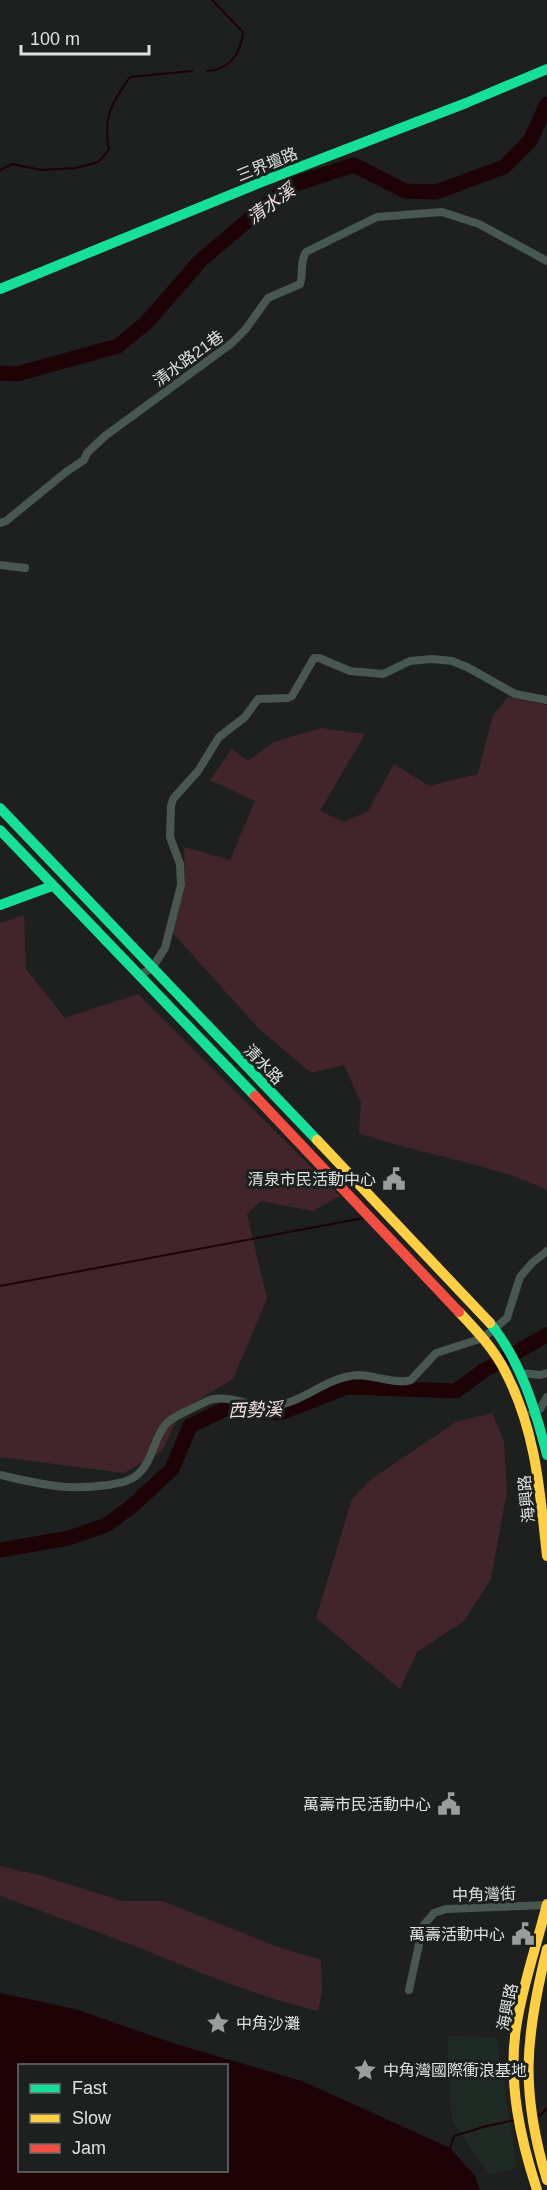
<svg xmlns="http://www.w3.org/2000/svg" width="547" height="2190" viewBox="0 0 547 2190" font-family="Arial,'Noto Sans TC',sans-serif">
	<rect width="100%" height="100%" fill="#1d201f"/>
	<path fill="#202a25" d="M447,2036L497,2037L517,2168L490,2175L452,2120Z"/>
	<path fill="#41252a" d="M508,697L547,705V1190C488,1162 420,1155 359,1133L361,1103L344,1065L311,1073L258,1028L173,933L185,886L184,847L230,860L255,801L210,780L232,749L248,761L274,742L321,728L365,734L320,811L344,822L368,811L394,764L429,786L478,774L493,715Z
		M24,915L26,969L65,1018L138,994L340,1196L313,1211L261,1201L247,1214L267,1299L233,1379L182,1410L162,1451L124,1473L0,1457V923Z
		M492,1413L504,1441L507,1491L491,1579L464,1621L417,1652L400,1689L316,1618L352,1499L370,1480L456,1422Z
		M0,1866L42,1876L123,1901H162L278,1947L321,1960L322,1992L318,2011C260,1997 205,1975 150,1952C100,1933 50,1914 0,1896Z"/>
	<path fill="#1d0306" fill-rule="evenodd" d="M0,1993L75,2009L176,2044L302,2081L450,2148L475,2176L480,2190H0ZM20,2066H226V2170H20Z"/>
	<g fill="none" stroke-linecap="round" stroke-linejoin="round">
		<path stroke="#1d0306" stroke-width="2" d="M207,71C229,70 241,54 243,32L212,0
			M0,170L12,164L41,170L76,168L98,162L109,150C103,115 111,105 130,77L192,71
			M0,1286L364,1218
			M535,2116L541,2115L547,2108
			M450,2148L454,2136L483,2127L514,2120"/>
		<path stroke="#1d0306" stroke-width="15" d="M0,373L17,374L118,346L146,323L201,260L289,186L354,165L405,191L436,192L504,167L530,141L547,104
			M0,1550L69,1538L106,1525L131,1507L172,1469L190,1426L225,1409L280,1413L347,1387L456,1391L483,1371L547,1335"/>
		<path stroke="#495751" stroke-width="8" d="M0,523L6,521L66,472L84,460L87,453L105,436L232,343L245,330L268,298L300,284C304,273 299,263 306,252L377,217L442,212L479,224L547,261
			M0,565L25,568
			M140,975L152,968L165,948L181,885L180,864L170,837L171,806L173,799L198,771L219,737L245,717L258,699L288,698L292,696L314,658H319L350,671L383,674L410,661L432,659L452,661L467,667L515,694L547,700
			M521,1373L540,1375L547,1373
			M532,1413L540,1409L547,1397
			M0,1475C41,1484 65,1491 108,1485C118,1483 129,1482 137,1475C153,1462 153,1439 166,1424C172,1417 185,1412 193,1408C200,1405 207,1400 214,1399C234,1396 253,1408 273,1406C303,1403 326,1377 358,1375C373,1375 399,1385 411,1380L436,1353L483,1338L507,1318L520,1277L532,1263L547,1251
			M409,1990L423,1926L434,1913L446,1909L547,1905"/>
		<path stroke="#16e098" stroke-width="10" d="M0,289L269,179L466,103L547,69
			M0,808L317,1140
			M0,830L255,1096
			M0,905L52,886
			M490,1323C521,1362 535,1408 547,1455"/>
		<path stroke="#ffcf43" stroke-width="10" d="M317,1140L490,1323
			M459,1312C476,1330 495,1350 506,1373C536,1431 540,1493 547,1556
			M547,1949C525,2037 520,2092 547,2180
			M537,2190C520,2138 508,2083 516,2028C522,1986 537,1945 547,1904"/>
		<path stroke="#f24e42" stroke-width="10" d="M255,1096L459,1312"/>
	</g>
	<defs>
		<g id="civic-bare" transform="scale(1.8)"><path d="M-.6-6.5H3V-4.5H.6V-3L4-1V1h2V6H-6V1h2V-1L-.6-3ZM-1.2 2.5V6h2.4V2.5Z" fill="#9a9d9c" stroke="#1c211f" stroke-width="2.5" paint-order="stroke"/></g>
		<g id="sight-bare" transform="scale(1.8)"><path d="M0-6L1.8-2.2L6-1.7L2.9 1.2L3.7 5.4L0 3.3L-3.7 5.4L-2.9 1.2L-6-1.7L-1.8-2.2Z" fill="#9a9d9c" stroke="#1c211f" stroke-width="2.5" paint-order="stroke"/></g>
	</defs>
	<g fill-rule="evenodd">
		<use href="#civic-bare" x="394" y="1179"/>
		<use href="#civic-bare" x="449" y="1804"/>
		<use href="#civic-bare" x="523" y="1934"/>
		<use href="#sight-bare" x="218" y="2023"/>
		<use href="#sight-bare" x="365" y="2070"/>
	</g>
	<g text-anchor="middle" stroke-width="6" stroke-linejoin="round" paint-order="stroke">
		<g font-size="16" fill="#dde0df" stroke="#1c211f">
			<text transform="translate(267 164) rotate(-22)" y="6">三界壇路</text>
			<text transform="translate(188 358) rotate(-36)" y="6">清水路21巷</text>
			<text transform="translate(264 1064) rotate(46)" y="6">清水路</text>
			<text transform="translate(526 1499) rotate(-96)" y="6">海興路</text>
			<text transform="translate(484 1894) rotate(-2)" y="6">中角灣街</text>
			<text transform="translate(507 2007) rotate(-79)" y="6">海興路</text>
		</g>
		<g font-size="16" fill="#dde0df" stroke="#1c211f" text-anchor="end">
			<text x="376" y="1185">清泉市民活動中心</text>
			<text x="431" y="1810">萬壽市民活動中心</text>
			<text x="505" y="1940">萬壽活動中心</text>
			<text x="236" y="2029" text-anchor="start">中角沙灘</text>
			<text x="383" y="2076" text-anchor="start">中角灣國際衝浪基地</text>
		</g>
		<g font-size="18" font-style="italic" fill="#f3dfe1" stroke="#1c211f">
			<text transform="translate(271 204) rotate(-36)" y="6">清水溪</text>
			<text transform="translate(255 1410) rotate(-2)" y="6">西勢溪</text>
		</g>
	</g>
	<rect x="18" y="2064" width="210" height="108" fill="#1c211f" stroke="#696d6c" stroke-width="1.5"/>
	<rect x="30" y="2084" width="30" height="9" fill="#16e098" stroke="#696d6c" stroke-width="1.5"/>
	<text x="72" y="2094" font-size="18" fill="#dde0df">Fast</text>
	<rect x="30" y="2114" width="30" height="9" fill="#ffcf43" stroke="#696d6c" stroke-width="1.5"/>
	<text x="72" y="2124" font-size="18" fill="#dde0df">Slow</text>
	<rect x="30" y="2144" width="30" height="9" fill="#f24e42" stroke="#696d6c" stroke-width="1.5"/>
	<text x="72" y="2154" font-size="18" fill="#dde0df">Jam</text>
	<path d="M21 45v9h128v-9" fill="none" stroke="#dde0df" stroke-width="3"/>
	<text x="30" y="45" font-size="18" fill="#dde0df" stroke="#1c211f" stroke-width="4.5" paint-order="stroke">100 m</text>
</svg>
